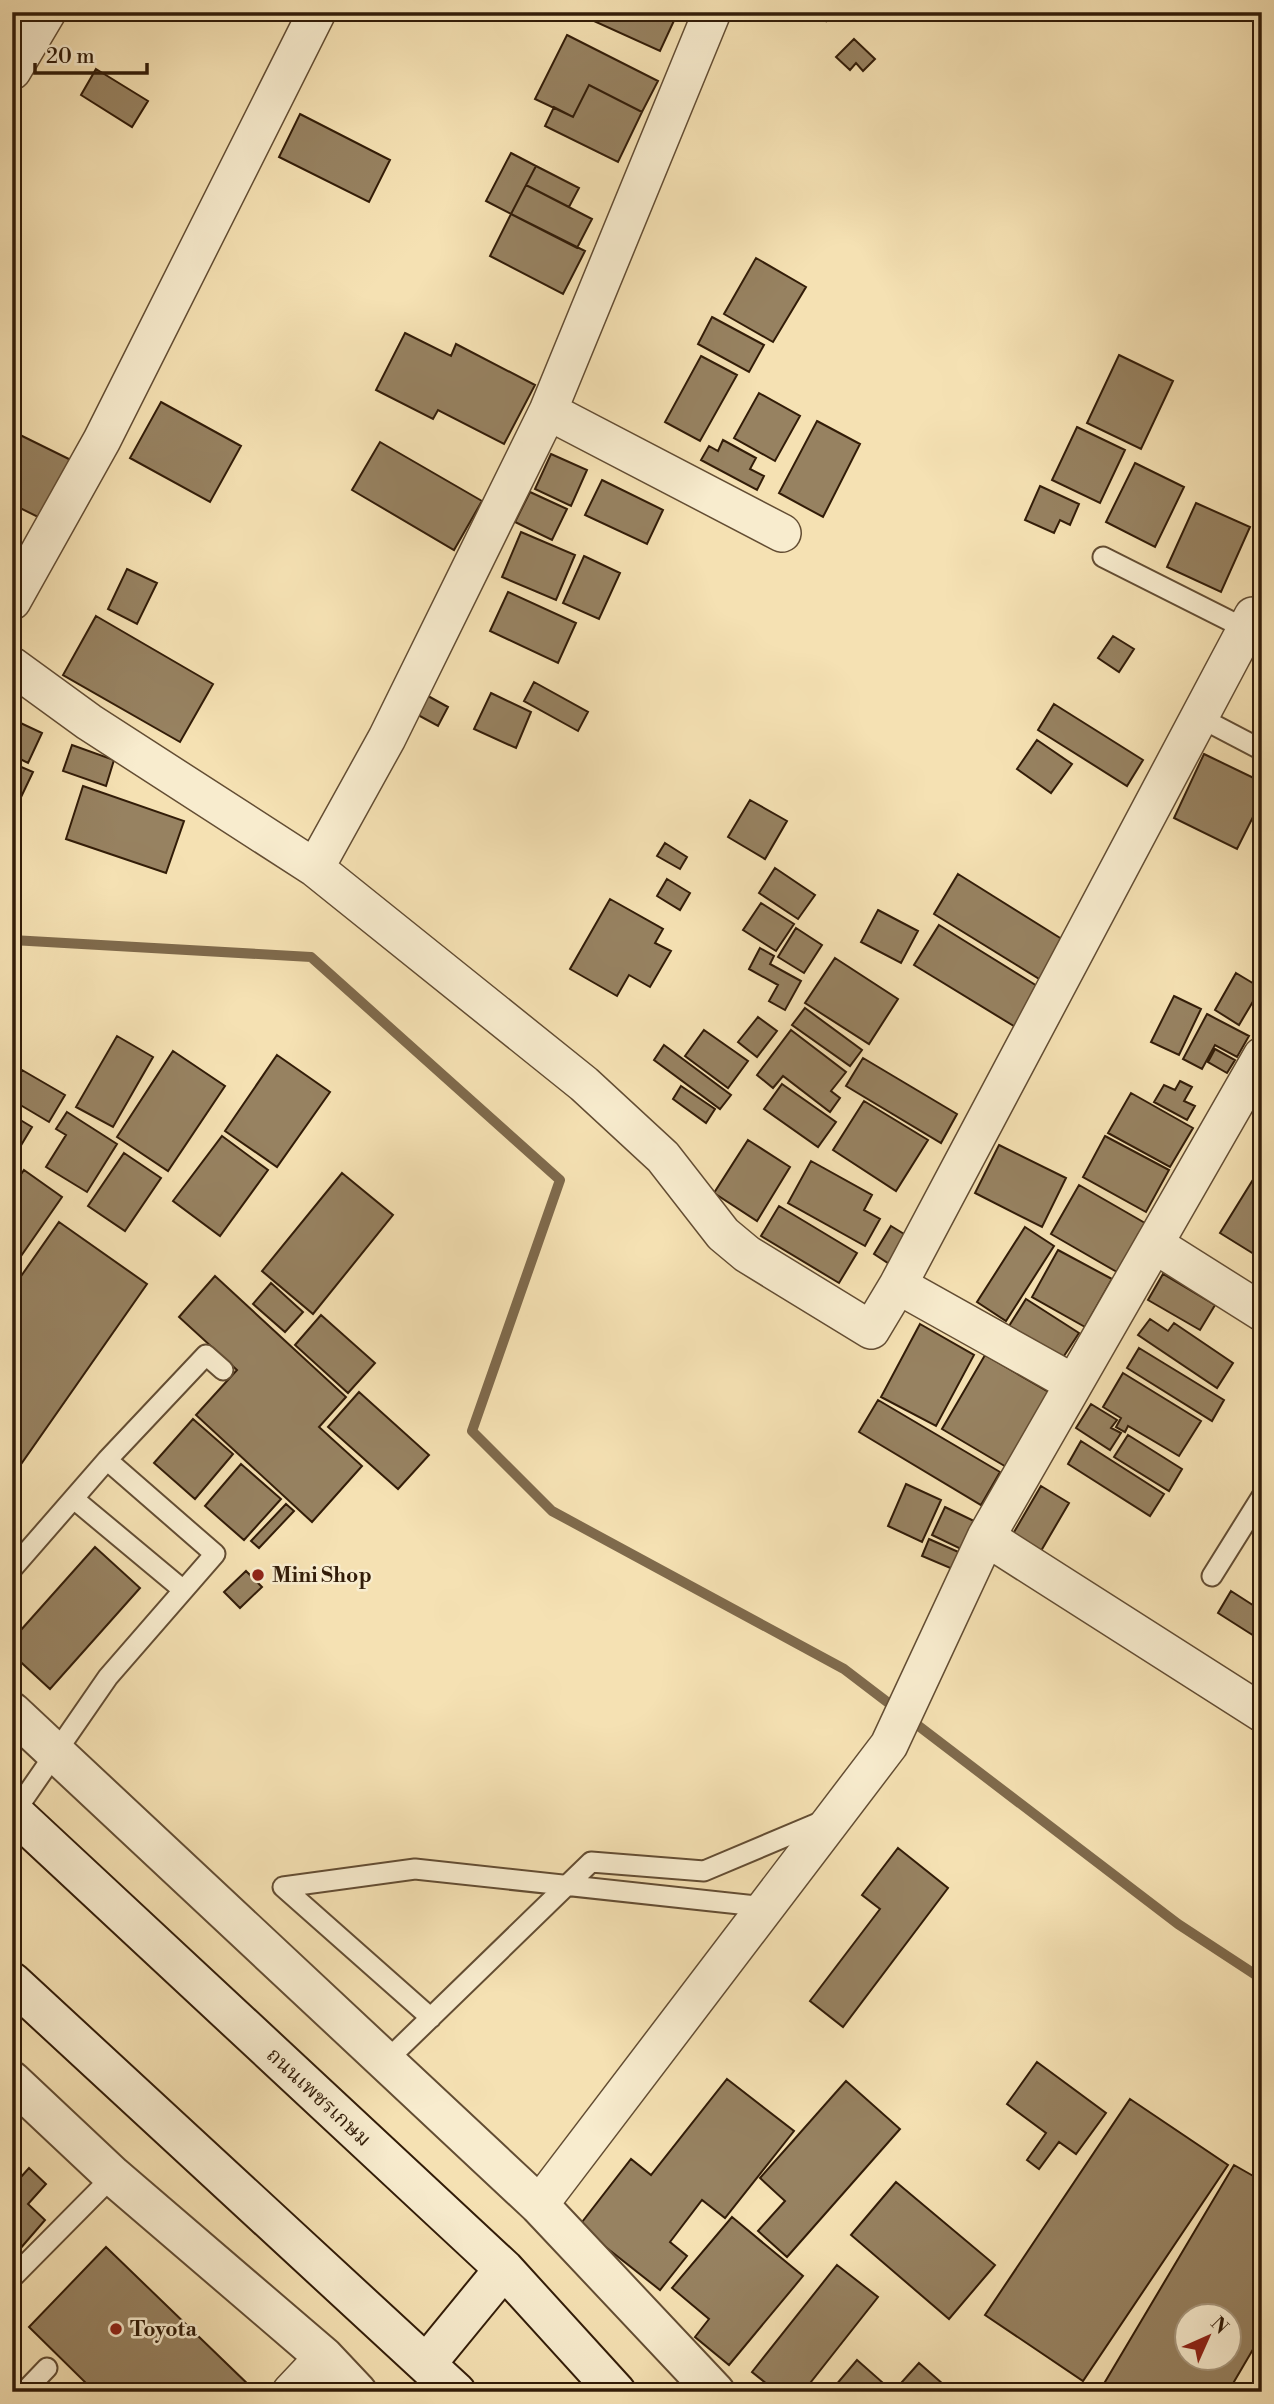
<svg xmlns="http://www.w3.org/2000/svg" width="1274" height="2404" viewBox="0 0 1274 2404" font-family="'Libre Bodoni','Noto Serif Thai',serif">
	<rect width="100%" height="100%" fill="#f5e1b3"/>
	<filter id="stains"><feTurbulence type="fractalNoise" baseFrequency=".00286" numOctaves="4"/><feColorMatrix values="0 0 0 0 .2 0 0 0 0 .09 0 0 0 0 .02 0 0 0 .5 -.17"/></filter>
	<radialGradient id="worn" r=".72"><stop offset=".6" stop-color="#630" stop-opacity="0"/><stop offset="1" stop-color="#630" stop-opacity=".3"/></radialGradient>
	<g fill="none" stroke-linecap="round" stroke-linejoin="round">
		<path stroke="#7f6a4c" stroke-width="10" d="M12,940L311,957L560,1180L472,1431L552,1511L844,1669L1178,1924L1262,1979"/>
	</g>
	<path fill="#978261" stroke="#321c08" stroke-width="2" fill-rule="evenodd" d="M587,12H678L660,51L585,17Z
		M811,12H831L826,21Z
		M567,35L658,81L642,112L589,85L573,117L535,99Z
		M854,39L875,59L863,71L856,63L850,70L836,57Z
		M96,69L148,101L132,127L81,95Z
		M589,85L642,112L618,162L545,126L554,107L573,117Z
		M300,114L390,160L369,202L279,157Z
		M511,153L536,166L511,214L486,201Z
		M536,166L579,188L569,207L526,185Z
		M526,185L592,219L577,248L511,214Z
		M511,214L585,251L563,294L490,256Z
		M756,258L806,287L773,342L724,314Z
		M712,317L764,345L749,372L698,344Z
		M405,333L451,356L456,344L535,385L504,444L438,410L433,419L376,390Z
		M1119,355L1173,381L1141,449L1087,423Z
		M701,356L737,375L700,441L665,422Z
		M759,393L800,416L775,461L734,438Z
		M161,402L241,446L210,502L130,458Z
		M817,421L860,444L823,517L779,493Z
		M1077,427L1125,450L1100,503L1052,480Z
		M12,431L73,461L44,520L12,504Z
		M723,440L756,458L750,469L764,476L757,490L701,460L709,446L718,451Z
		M380,442L482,501L454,550L352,490Z
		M551,454L587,470L571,506L535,489Z
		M1135,463L1184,487L1155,547L1106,522Z
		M602,480L663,510L647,544L585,515Z
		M1040,486L1079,504L1070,525L1060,520L1054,533L1025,520Z
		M530,492L567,509L552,540L515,522Z
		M1196,503L1250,527L1221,592L1167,567Z
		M521,532L575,555L556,600L502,577Z
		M584,556L620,573L599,619L563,603Z
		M127,569L157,583L137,624L108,609Z
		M508,592L576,623L558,663L490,631Z
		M96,616L213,684L180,742L63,675Z
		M1113,636L1134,649L1119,672L1098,658Z
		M534,682L588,712L578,731L524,701Z
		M491,693L531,712L516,748L474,729Z
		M428,696L448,707L438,726L418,715Z
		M1054,704L1143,760L1127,786L1038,730Z
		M12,719L42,733L28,763L12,755Z
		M1037,740L1072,764L1051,793L1017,769Z
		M72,745L114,760L106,786L63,771Z
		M1204,754L1262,782V799L1237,849L1174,818Z
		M12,763L33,772L12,816Z
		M83,786L184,821L166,873L66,839Z
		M750,800L787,821L765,859L728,837Z
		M665,843L687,857L680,869L657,856Z
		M775,868L815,895L798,919L759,893Z
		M958,874L1065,941L1041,980L934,914Z
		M667,879L690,893L680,910L657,896Z
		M610,899L663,929L655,943L671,951L650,987L629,975L617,996L570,969Z
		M761,903L794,924L776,951L743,930Z
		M878,910L918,931L901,963L861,942Z
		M939,925L1042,989L1017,1028L914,965Z
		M796,928L822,945L804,973L778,957Z
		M760,948L774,956L770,964L801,981L785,1010L769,1001L778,985L749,969Z
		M835,958L898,999L869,1044L805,1003Z
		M1236,973L1261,988L1239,1025L1215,1010Z
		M1174,996L1201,1009L1179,1055L1151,1042Z
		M805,1008L862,1050L850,1066L792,1025Z
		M1207,1014L1249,1036L1237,1057L1215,1045L1202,1069L1183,1059Z
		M758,1017L777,1031L757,1057L738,1042Z
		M704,1030L748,1061L728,1088L685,1056Z
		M791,1030L846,1072L831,1091L840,1098L830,1112L783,1076L773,1088L757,1075Z
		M117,1036L153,1057L113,1127L76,1107Z
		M664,1045L731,1095L720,1109L654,1060Z
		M1215,1049L1235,1060L1227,1073L1208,1062Z
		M173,1051L225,1086L168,1171L117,1137Z
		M277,1055L330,1092L277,1167L225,1131Z
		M863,1058L957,1114L941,1143L846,1086Z
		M22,1070L65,1095L49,1122L12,1100V1087Z
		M1180,1081L1192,1087L1184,1101L1195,1106L1187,1120L1154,1102L1164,1085L1175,1090Z
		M782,1084L836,1122L818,1147L764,1109Z
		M681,1086L715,1109L706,1123L673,1099Z
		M1131,1093L1193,1128L1170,1167L1108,1133Z
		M864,1101L928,1140L896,1191L833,1150Z
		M67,1112L117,1144L87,1192L46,1167L66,1135L56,1129Z
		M12,1115L32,1127L14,1157L12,1156Z
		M222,1136L268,1170L220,1236L173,1201Z
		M1105,1136L1169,1170L1146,1212L1083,1177Z
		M748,1140L790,1167L757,1221L714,1193Z
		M999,1145L1066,1178L1042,1227L975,1193Z
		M124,1153L161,1178L125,1231L88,1206Z
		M811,1161L872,1195L864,1210L880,1219L865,1246L788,1203Z
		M24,1170L62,1197L12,1269V1187Z
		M1259,1170L1262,1171V1259L1220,1233Z
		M342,1173L393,1215L313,1314L262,1271Z
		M1079,1185L1145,1223L1117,1272L1051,1234Z
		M779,1206L857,1253L839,1283L761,1236Z
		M59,1222L147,1284L12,1477V1289Z
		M891,1226L909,1237L891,1265L874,1254Z
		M1025,1227L1054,1246L1006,1321L977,1302Z
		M1058,1250L1112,1279L1085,1327L1032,1297Z
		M1163,1274L1215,1305L1200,1330L1148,1300Z
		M215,1276L346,1397L319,1427L362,1466L312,1522L196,1415L237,1370L179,1317Z
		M271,1283L303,1312L285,1332L253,1304Z
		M1026,1299L1079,1333L1062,1359L1009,1326Z
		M321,1315L375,1363L348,1393L295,1345Z
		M1150,1319L1168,1331L1174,1323L1233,1363L1217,1388L1138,1335Z
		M920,1324L974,1355L936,1426L881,1397Z
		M1139,1348L1224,1400L1212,1421L1127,1368Z
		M985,1355L1052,1394L1008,1468L942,1429Z
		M1123,1373L1201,1421L1179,1456L1128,1426L1125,1432L1116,1427L1121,1418L1103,1407Z
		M359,1392L429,1455L398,1489L328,1427Z
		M878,1400L1000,1472L981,1505L859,1432Z
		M1091,1404L1117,1420L1111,1428L1121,1433L1110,1450L1076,1428Z
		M193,1419L233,1454L195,1499L154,1463Z
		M1128,1435L1182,1469L1169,1491L1114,1457Z
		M1081,1441L1164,1494L1150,1516L1068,1464Z
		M241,1464L281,1499L244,1540L205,1506Z
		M906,1484L941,1500L922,1542L888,1526Z
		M1041,1486L1069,1503L1038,1556L1010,1539Z
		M286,1504L294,1511L259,1548L251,1541Z
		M945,1507L974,1521L961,1549L932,1535Z
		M929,1539L963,1554L955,1570L922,1556Z
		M95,1547L140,1588L50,1689L12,1654V1640Z
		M246,1571L262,1587L240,1608L224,1592Z
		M1231,1591L1262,1611V1641L1218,1613Z
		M898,1848L948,1888L843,2027L810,2001L880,1909L862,1895Z
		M1037,2062L1106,2113L1076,2154L1059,2142L1039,2169L1027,2160L1046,2133L1007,2104Z
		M727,2079L794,2131L725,2218L702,2200L670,2242L687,2256L660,2290L579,2226L631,2159L651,2175Z
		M846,2081L900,2129L787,2257L758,2231L785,2201L760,2178Z
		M1130,2099L1228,2165L1083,2381L985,2315Z
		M1234,2165L1262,2181V2334L1228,2392H1099ZM1186,2316H1228V2358H1186Z
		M29,2168L46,2184L28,2204L45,2220L13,2257L12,2187Z
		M896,2182L995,2265L949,2319L851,2235Z
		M732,2217L803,2276L729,2365L695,2337L709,2319L672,2288Z
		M106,2247L256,2392H82L88,2385L29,2327Z
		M837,2265L878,2297L803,2392H777L752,2372Z
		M857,2360L882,2382L874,2392H830Z
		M919,2363L952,2392H893Z"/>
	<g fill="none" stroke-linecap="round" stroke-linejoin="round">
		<g stroke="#634d33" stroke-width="23">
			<path id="service" d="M1103,557L1246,629
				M1199,717L1262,750
				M107,1460L206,1355L223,1370
				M74,1499L182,1589
				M12,1569L107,1460L215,1554L108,1677L14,1813
				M1212,1576L1262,1496
				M431,2018L283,1887L415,1869L766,1907
				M385,2062L591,1862L704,1871L825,1820
				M12,2278L113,2176
				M24,2392L47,2368"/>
		</g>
		<g stroke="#634d33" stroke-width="40">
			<path id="minor" d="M12,71L47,12
				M548,411L782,533
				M12,601L102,440L317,12
				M12,666L89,722L315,868L584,1084L663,1157L723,1234L747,1254L871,1330L898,1285L1073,1383
				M315,868L387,738L548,411L712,12
				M1154,1244L1262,1312
				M898,1285L1253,616L1262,620
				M986,1537L1262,1713
				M539,2205L889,1745L986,1537L1262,1056
				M291,2392L324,2357"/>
		</g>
		<g stroke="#634d33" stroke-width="42">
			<path id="tertiary" d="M12,1712L539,2205L715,2392
				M12,2081L113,2176L324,2357L357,2392"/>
		</g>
		<g stroke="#321c08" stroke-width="42">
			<path id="secondary" d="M12,1811L504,2269L616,2392
				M12,1982L456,2392
				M427,2363L504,2269"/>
		</g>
		<use href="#service" stroke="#f8ecce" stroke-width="19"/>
		<use href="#minor" stroke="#f8ecce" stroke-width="37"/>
		<use href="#tertiary" stroke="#f8ecce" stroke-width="38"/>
		<use href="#secondary" stroke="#f8ecce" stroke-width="38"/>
	</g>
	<g fill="#8f2418" stroke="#f8ecce" stroke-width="2.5">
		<circle cx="258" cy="1575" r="7"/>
		<circle cx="116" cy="2329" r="7"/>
	</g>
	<g text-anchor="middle" stroke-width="5" stroke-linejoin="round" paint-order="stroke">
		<g font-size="21" font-weight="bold" fill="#321c08" stroke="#f8ecce" text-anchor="start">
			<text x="272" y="1582">Mini Shop</text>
			<text x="130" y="2336">Toyota</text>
		</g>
		<g font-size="21" fill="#321c08" stroke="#f8ecce">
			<text transform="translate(319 2097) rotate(43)" y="7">ถนนเพชรเกษม</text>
		</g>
	</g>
	<rect width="1274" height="2404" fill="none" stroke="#f5e1b3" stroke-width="42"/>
	<rect x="14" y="14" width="1246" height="2376" fill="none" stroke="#321c08" stroke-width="3.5"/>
	<rect x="21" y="21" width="1232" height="2362" fill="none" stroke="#321c08" stroke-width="2"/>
	<g transform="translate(1208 2337) rotate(45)"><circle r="33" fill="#f8ecce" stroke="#a9997f" stroke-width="2"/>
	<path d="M0-5L12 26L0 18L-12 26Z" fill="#8f2418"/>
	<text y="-10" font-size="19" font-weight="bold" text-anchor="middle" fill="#321c08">N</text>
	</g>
	<path d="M35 63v10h112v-10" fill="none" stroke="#321c08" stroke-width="3.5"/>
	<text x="46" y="63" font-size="21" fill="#321c08" stroke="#f8ecce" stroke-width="5" paint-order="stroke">20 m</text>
	<rect width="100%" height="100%" filter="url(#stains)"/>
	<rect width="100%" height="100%" fill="url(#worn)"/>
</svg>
